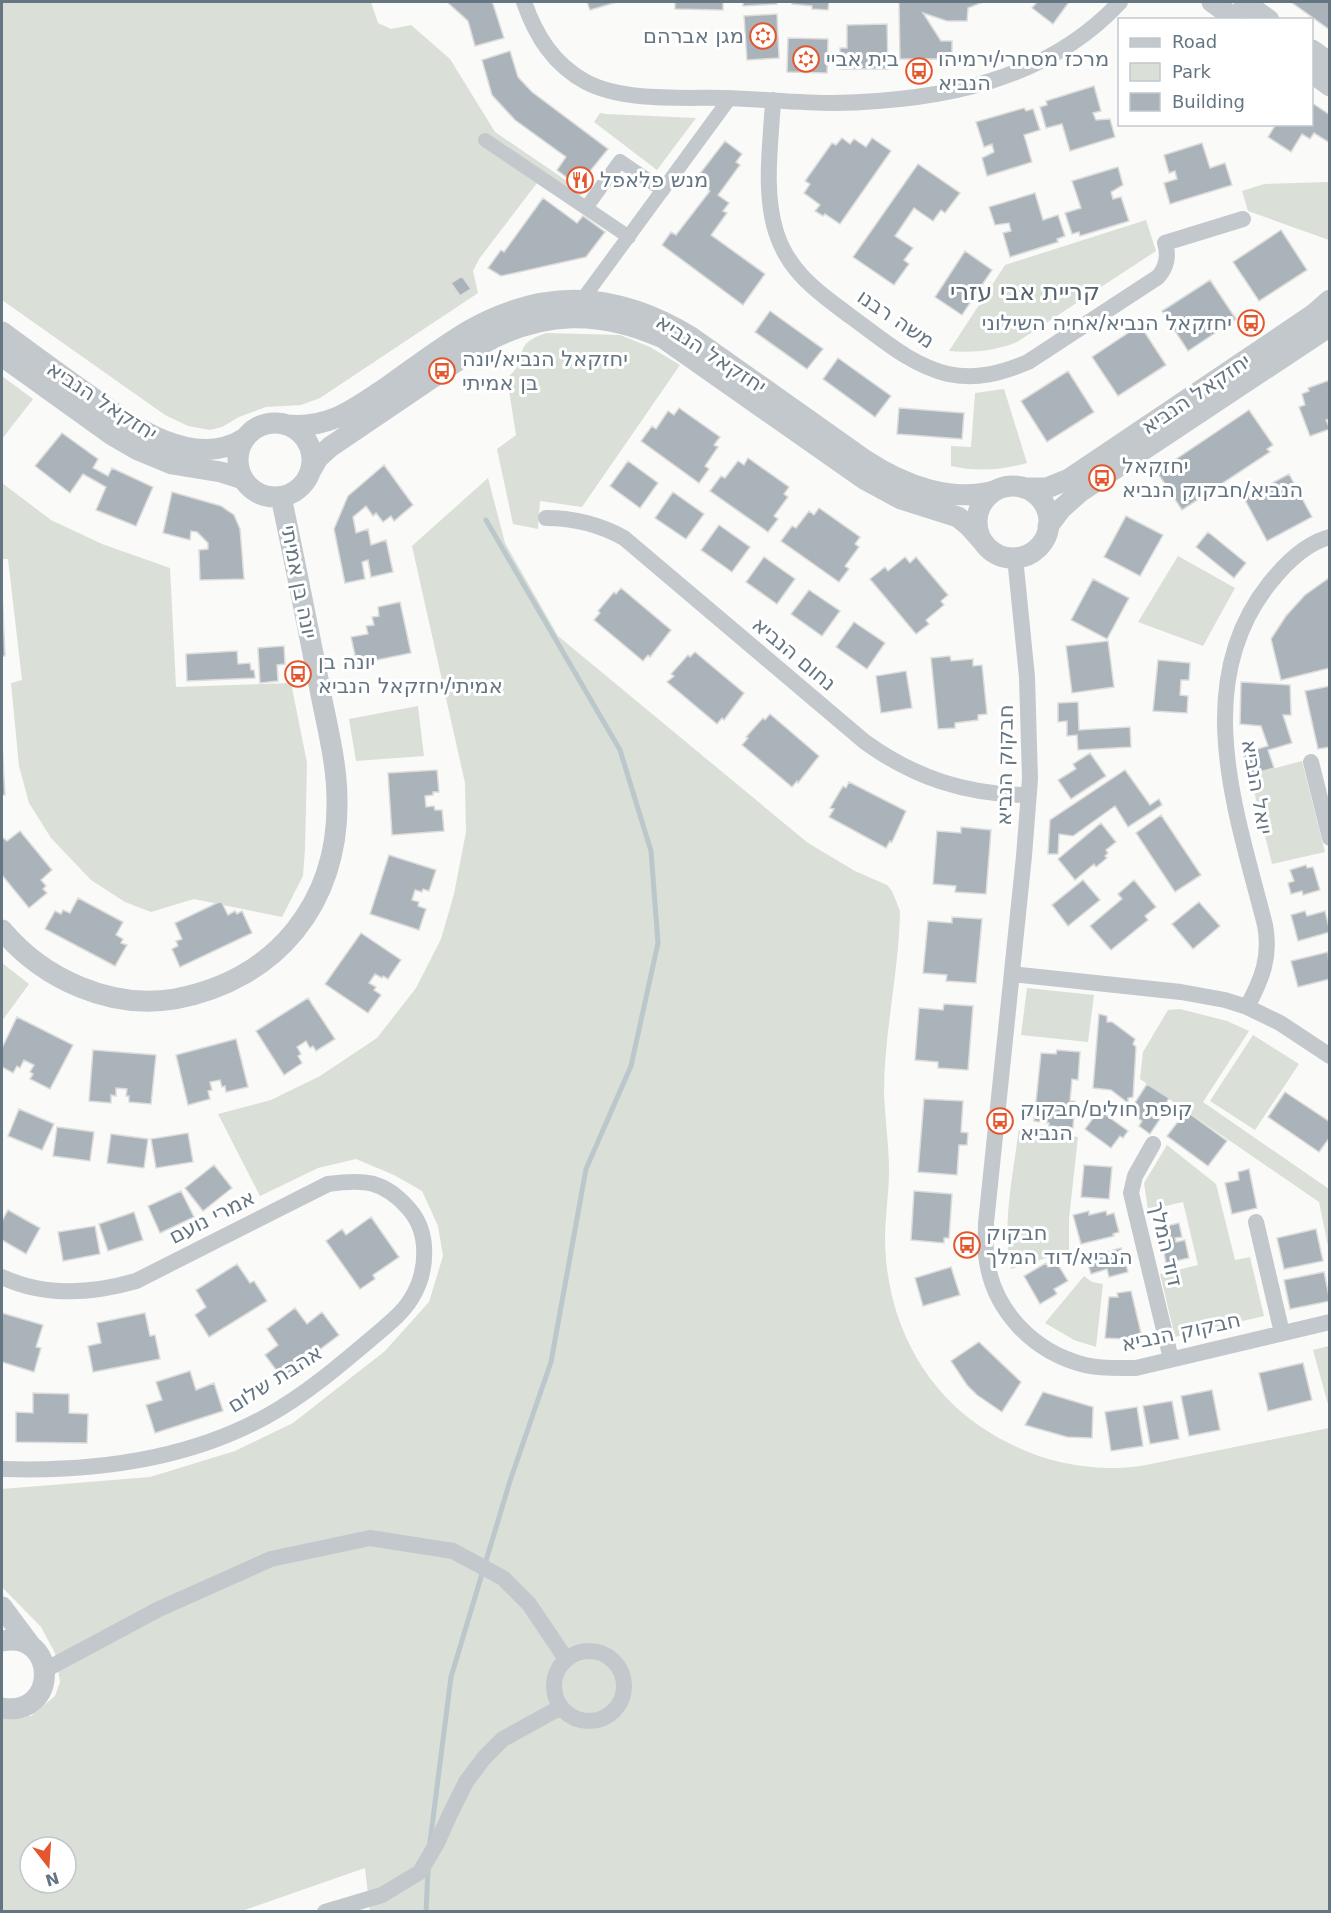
<svg xmlns="http://www.w3.org/2000/svg" width="1331" height="1913" viewBox="0 0 1331 1913" font-family="'DejaVu Sans','Noto Sans Hebrew',sans-serif">
	<rect width="100%" height="100%" fill="#fafaf8"/>
	<path fill="#dadfd7" fill-rule="evenodd" d="M2,2H371L378,23L391,29L411,25L450,59L495,132L583,192L573,205L537,183L479,259L473,271L478,293L320,398L301,405L266,407L239,417L222,427L210,430L188,426L165,415L2,300Z
		M600,113L606,114L696,118L657,170L594,122Z
		M1329,182V240L1248,211L1242,191L1264,184Z
		M1146,220L1156,251L1017,342C995,351 972,353 949,351L1005,265Z
		M546,333L620,335L650,347L680,365L582,507L540,501L538,529L513,524L497,449L516,435L507,378C532,358 508,346 546,333Z
		M2,376L33,399L2,439Z
		M1004,389L1027,463C1001,470 978,472 951,466V446L971,447L975,393Z
		M488,478L505,543L558,636L808,843L855,871L887,885L892,891L900,911C899,972 884,1032 884,1093C885,1119 889,1145 889,1171C889,1194 885,1216 885,1239C886,1314 918,1384 981,1427C1020,1453 1062,1467 1109,1468C1138,1469 1167,1460 1195,1455C1240,1446 1285,1437 1329,1428V1911L370,1912L365,1868L242,1911H2V1717L31,1716L55,1696L60,1682L55,1653L41,1627L2,1587V1489L150,1477L235,1451L293,1423L385,1351L429,1302L443,1256L438,1226L422,1191L394,1175L356,1159L318,1168L260,1196L218,1114L271,1100L320,1076L377,1038L416,988L441,939L454,894L466,832L465,783L412,546ZM30,1847H66V1883H30Z
		M2,483L51,520L102,544L170,568L176,687L291,683L307,763L305,849L303,876L282,917L194,899L151,912L125,902L91,880L51,838L29,803L19,766L11,683L22,680L8,559H2Z
		M1178,556L1235,588L1203,646L1138,622Z
		M418,706L424,756L356,761L349,719Z
		M1302,761L1325,852L1272,864L1250,775Z
		M2,963L29,984L2,1021Z
		M1027,988L1094,995L1088,1042L1021,1035Z
		M1180,1009L1227,1021L1249,1031L1203,1102L1329,1189V1251L1319,1202L1140,1079L1143,1052L1168,1010Z
		M1253,1035L1299,1064L1255,1130L1210,1101Z
		M1019,1128L1078,1137L1069,1219V1251L1011,1269C1001,1230 1014,1169 1019,1128Z
		M1167,1145L1216,1184L1235,1260L1250,1257L1264,1316L1175,1337L1160,1274L1198,1265L1183,1202L1148,1210L1144,1183Z
		M1084,1276L1092,1282L1103,1284L1096,1347L1074,1340L1045,1323Z
		M1329,1346V1408L1313,1350Z"/>
	<g fill="none" stroke-linecap="round" stroke-linejoin="round">
		<path stroke="#bbc7cb" stroke-width="5" d="M430,1842L451,1677L510,1481L551,1362L586,1169L631,1066L658,943L651,851L620,750L486,520
			M426,1912L428,1870"/>
	</g>
	<path fill="#aab3b9" stroke="#dcdcda" stroke-width="1.5" d="M447,2H491L493,4L504,38L475,46L468,21Z
		M587,2H617L590,10Z
		M675,2H723V10L675,9Z
		M743,2H777V4L743,6Z
		M792,2H829L828,10L812,9V6L792,4Z
		M899,2H983L968,8L967,21H947L923,13L941,41H952V59H900Z
		M1037,2H1069L1053,24L1032,8Z
		M1291,2H1330V30Z
		M777,14L779,58L747,60L744,16Z
		M887,24L888,69H840V48H847V25Z
		M788,38L828,39L827,73L787,72Z
		M510,51L518,77L532,92L608,149L578,186L557,170L566,157L515,120L492,95L482,60Z
		M1094,86L1101,111L1093,113L1096,120L1110,119L1115,137L1070,151L1062,124L1046,128L1040,107L1047,105L1046,101Z
		M1312,103L1330,115V143L1314,133L1310,139L1302,134L1291,152L1268,137L1276,124H1312Z
		M1024,108L1026,111L1033,109L1040,130L1024,135L1032,162L987,176L982,158L994,152L992,144L984,147L976,122Z
		M842,138L850,144L854,139L866,147L872,138L891,151L840,224L825,214L823,216L815,211L820,205L804,193L810,184L805,181L832,143L836,145Z
		M725,141L742,154L736,162L740,165L718,195L729,203L723,211L727,213L711,235L765,274L743,305L662,245L671,232L676,235L710,191L695,180Z
		M1202,143L1210,168L1225,163L1232,185L1170,204L1164,183L1177,179L1175,171L1169,173L1164,155Z
		M918,164L960,193L945,213L941,210L933,221L914,208L895,236L913,248L904,260L909,264L894,285L853,257Z
		M1118,167L1123,185L1111,192L1113,199L1121,197L1129,221L1080,236L1079,232L1072,234L1065,213L1081,208L1072,181Z
		M1035,193L1043,220L1058,215L1065,236L1057,239L1058,242L1010,257L1003,233L1011,231L1009,223L995,225L989,207Z
		M543,198L577,223L583,216L605,232L586,257L501,276L488,268L501,250L504,252Z
		M1281,230L1307,270L1259,301L1233,262Z
		M965,251L992,270L962,315L935,297Z
		M462,276L471,289L460,296L451,283Z
		M1210,280L1236,319L1188,351L1162,311Z
		M770,311L823,349L807,369L755,332Z
		M1140,325L1166,365L1118,396L1092,357Z
		M838,358L891,396L875,417L823,379Z
		M1068,371L1094,412L1047,442L1021,401Z
		M1330,380V419L1326,420L1330,429L1310,436L1299,407L1305,405L1302,394L1309,391L1308,388Z
		M679,408L720,437L714,445L718,447L705,466L709,469L699,483L641,441L652,426L656,429L668,411L674,415Z
		M899,408L964,413L962,439L897,434Z
		M1249,410L1273,445L1267,449L1270,452L1182,510L1157,472Z
		M62,433L98,459L93,468L108,476L112,468L153,487L136,526L96,510L106,487L83,474L70,493L35,466Z
		M748,458L789,487L784,494L788,497L774,516L778,519L768,532L710,491L721,476L725,478L738,461L744,465Z
		M628,461L658,483L640,508L610,486Z
		M384,465L413,505L394,521L391,516L383,522L376,513L373,516L366,506L353,517L356,533L368,529L371,545L386,540L393,572L371,577L368,560L362,562L365,579L345,583L334,529L348,496Z
		M1289,474L1312,517L1267,541L1244,498Z
		M172,492L221,506L234,515L240,529L244,579L200,580L199,550L208,549V543L197,532L191,531L190,540L163,533Z
		M673,492L704,514L686,539L655,518Z
		M819,508L860,537L855,544L859,547L845,566L849,569L839,582L781,541L792,526L796,528L809,511L814,515Z
		M1126,516L1163,535L1140,576L1104,557Z
		M719,525L750,547L732,572L701,550Z
		M1208,532L1246,563L1234,578L1196,547Z
		M764,557L795,579L777,604L746,582Z
		M905,557L910,563L916,557L948,595L941,601L944,605L926,620L929,624L916,634L870,579L885,567L888,571Z
		M1329,578L1330,668L1281,680L1271,639L1286,616L1305,595Z
		M1093,579L1129,598L1107,639L1071,620Z
		M621,588L671,630L650,657L648,655L643,661L594,620L600,613L598,611L614,592L616,594Z
		M2,590L5,656H2Z
		M809,590L840,611L822,636L791,614Z
		M400,602L411,653L357,664L351,637L368,634L366,626L374,625L372,617L379,616L378,607Z
		M854,622L885,643L867,669L836,647Z
		M1108,641L1114,687L1072,693L1066,646Z
		M284,646L285,664L277,665L278,681L260,683L258,648Z
		M237,651L238,664L250,663L251,670H254L255,678L187,681L186,654Z
		M695,652L744,693L724,720L722,718L717,724L667,682L674,676L671,674L688,655L690,657Z
		M950,656L951,661L973,659V666L982,665L987,714L978,715V720L955,723V728L938,729L931,658Z
		M1158,660L1190,663L1189,680H1181L1180,695L1188,696L1187,713L1153,711Z
		M906,671L912,708L881,713L876,676Z
		M1241,682L1290,685L1291,715H1283L1292,743L1268,750L1274,768L1250,775L1243,753L1268,746L1261,726L1240,724Z
		M1330,686V747L1318,749L1305,691Z
		M1078,702L1079,730L1130,727L1131,747L1078,750L1077,735L1067,736V721L1058,722V703Z
		M770,714L819,756L798,783L797,781L792,787L742,745L748,738L746,737L763,718L765,720Z
		M2,745L5,795H2Z
		M1090,753L1106,776L1071,799L1058,780L1076,769L1073,764Z
		M437,770L439,792H433V795L425,796L426,807L434,806L435,810H442L444,831L392,835L388,773Z
		M1125,770L1150,805L1159,799L1162,805L1128,827L1115,806L1073,836L1059,834L1058,854H1048L1050,820Z
		M849,782L906,811L892,842L890,841L886,848L829,817L834,809L830,808L843,786L846,788Z
		M1161,815L1201,875L1175,892L1136,833Z
		M1101,823L1116,842L1106,850L1108,853L1105,856L1107,858L1096,867L1094,864L1075,880L1058,859Z
		M961,827L991,830L986,894L955,892L956,886L933,884L937,831L961,833Z
		M20,831L52,870L41,880L46,886L43,889L47,893L29,908L2,875V837L7,841Z
		M389,855L436,870L429,891L423,889L422,892L415,890L412,900L419,902L418,906L426,909L419,930L370,914Z
		M1306,865L1307,868L1313,867L1320,890L1303,895L1302,891L1291,894L1288,883L1294,881L1290,870Z
		M1083,880L1100,900L1068,926L1052,905Z
		M1134,880L1156,907L1145,916L1148,920L1111,950L1090,926L1122,899L1118,894Z
		M78,898L123,922L116,935L123,939L121,943L127,945L115,966L45,929L55,911L61,914L63,910L70,913Z
		M221,901L228,915L235,911L237,914L242,911L252,933L180,967L172,949L178,946L176,941L182,939L175,923Z
		M1199,902L1220,926L1193,949L1172,924Z
		M1305,911L1307,916L1325,911L1330,932L1298,941L1291,915Z
		M952,917L982,919L976,983L946,981L947,975L923,973L928,921L952,923Z
		M361,933L401,960L388,979L383,976L382,978L375,974L369,983L376,987L374,990L381,995L368,1013L325,984Z
		M1328,952L1330,979L1298,987L1291,961Z
		M308,998L335,1039L316,1051L313,1046L310,1048L306,1041L297,1047L301,1054L298,1056L302,1063L284,1075L256,1031Z
		M944,1004L973,1006L968,1070L938,1068V1062L915,1060L919,1008L943,1010Z
		M1099,1014L1107,1016V1022H1112L1135,1039L1133,1044L1136,1047L1133,1097L1128,1098V1103L1111,1090L1093,1088Z
		M17,1017L73,1045L50,1089L30,1079L33,1074L30,1072L34,1065L24,1060L20,1068L17,1066L13,1073L2,1067V1048Z
		M236,1039L248,1087L226,1092L225,1086L222,1087L220,1080L210,1082L212,1090L208,1091L210,1099L188,1105L176,1055Z
		M93,1050L156,1055L151,1104L129,1102V1096H126L127,1089L116,1088V1096L111,1095V1103L89,1101Z
		M1057,1050L1080,1052L1078,1080L1072,1079L1070,1101H1075L1073,1128L1049,1126V1123L1034,1121L1041,1053L1056,1054Z
		M1147,1084L1169,1098L1165,1105L1168,1107L1150,1134L1139,1126L1142,1121L1129,1112Z
		M1285,1092L1330,1122V1137L1319,1152L1268,1117Z
		M924,1099L963,1101L961,1132L968,1133L967,1145H959L957,1175L918,1172Z
		M19,1109L54,1124L42,1150L8,1136Z
		M1099,1110L1128,1131L1123,1138L1120,1136L1111,1148L1085,1129Z
		M1186,1111L1227,1141L1208,1166L1167,1136Z
		M57,1127L94,1132L90,1161L53,1156Z
		M188,1133L193,1162L156,1168L151,1139Z
		M111,1134L148,1139L144,1168L107,1163Z
		M214,1165L232,1188L203,1211L185,1188Z
		M1084,1165L1112,1167L1109,1199L1081,1197Z
		M1249,1169L1257,1208L1232,1214L1225,1183L1239,1180L1238,1172Z
		M181,1191L194,1217L160,1233L148,1206Z
		M914,1191L952,1194L949,1238H944V1243L911,1240Z
		M8,1210L40,1228L26,1254L2,1240V1221Z
		M1089,1211V1215L1106,1211L1107,1215L1114,1213L1119,1232L1113,1234L1114,1236L1081,1244L1073,1215Z
		M134,1212L143,1240L108,1251L99,1224Z
		M371,1217L399,1257L373,1275L375,1279L360,1289L326,1241L342,1229L346,1235Z
		M1179,1223L1182,1237L1175,1238L1176,1242L1185,1240L1189,1258L1166,1263L1159,1228Z
		M95,1226L100,1254L63,1261L58,1232Z
		M1316,1229L1323,1261L1284,1269L1277,1238Z
		M1121,1248L1128,1272L1109,1277L1107,1269L1091,1274L1086,1258Z
		M1046,1263L1048,1267L1057,1263L1068,1281L1054,1289L1057,1294L1040,1304L1024,1276Z
		M237,1264L250,1283L254,1281L267,1301L209,1337L195,1315L206,1307L196,1290Z
		M951,1267L960,1295L923,1306L915,1278Z
		M1324,1272L1330,1301L1290,1309L1284,1280Z
		M1131,1291L1141,1333L1125,1339L1105,1338L1109,1297H1118L1117,1293Z
		M295,1308L307,1324L322,1312L339,1335L282,1378L265,1355L278,1345L267,1329Z
		M2,1313L43,1325L36,1347L41,1348L34,1372L2,1362Z
		M145,1313L150,1336L155,1335L160,1359L93,1372L88,1346L101,1343L97,1323Z
		M979,1342L1021,1382L1002,1412L977,1395L967,1385L951,1361Z
		M1303,1363L1312,1400L1268,1411L1259,1373Z
		M190,1371L196,1390L214,1383L223,1411L155,1433L146,1405L162,1400L156,1382Z
		M1212,1390L1220,1430L1189,1436L1181,1396Z
		M1043,1392L1093,1407L1092,1438L1067,1437L1025,1425Z
		M33,1393L69,1394V1413L88,1414L87,1443L16,1442V1412L33,1413Z
		M1172,1401L1179,1439L1150,1444L1143,1406Z
		M1137,1407L1143,1446L1111,1451L1105,1412Z"/>
	<g fill="none" stroke-linecap="round" stroke-linejoin="round">
		<path stroke="#c3c8cc" stroke-width="14" d="M485,140L629,237
			M586,208L620,161L663,190
			M582,300L730,98"/>
		<path stroke="#c3c8cc" stroke-width="16" d="M524,2C536,36 553,64 586,82C624,102 683,97 725,98C761,99 798,103 834,103C938,101 1046,82 1120,2
			M773,100C771,143 763,190 776,232C781,248 790,263 801,275C815,291 833,303 850,316C881,338 910,365 948,374C976,380 1002,373 1028,362L1158,277C1167,267 1169,256 1165,243L1243,219
			M546,518C574,518 599,524 624,538L865,742C915,778 967,795 1029,795
			M1015,557L1027,677L1030,779L1024,856L986,1223C986,1234 985,1245 986,1255C992,1310 1033,1352 1085,1365C1102,1369 1119,1368 1136,1368L1330,1322
			M1311,762L1330,838
			M1012,974L1181,992L1225,1000L1247,1007L1280,1023L1330,1056
			M1247,1007C1262,979 1271,957 1265,925C1237,814 1189,685 1269,584C1284,565 1305,543 1330,537
			M1153,1144L1135,1176L1131,1193L1171,1359
			M1256,1222L1282,1333
			M2,1277C45,1297 91,1294 136,1281L328,1184C364,1179 384,1180 409,1209C431,1234 427,1274 411,1299C402,1314 386,1326 372,1338C339,1366 305,1395 267,1416C186,1461 93,1472 2,1469
			M554 1686a35 35 0 1 1 70 0a35 35 0 1 1-70 0Z
			M45,1670L159,1609L271,1559L370,1538L453,1551L503,1578L529,1604L566,1659
			M325,1912L382,1895L420,1872L437,1843L450,1814L466,1782L484,1758L503,1739L561,1707"/>
		<path stroke="#c3c8cc" stroke-width="21" d="M1212,2L1237,20
			M1244,2L1269,20
			M1312,50L1330,63
			M1312,73L1330,86
			M2,332C26,350 51,368 76,386C120,417 189,474 245,438
			M2,356L112,435L136,449L172,464L221,472L243,479
			M238 460a37 37 0 1 1 74 0a37 37 0 1 1-74 0Z
			M287,425C330,429 353,409 387,387C414,368 441,347 470,330C547,287 617,292 691,337L865,460C903,485 952,504 997,490
			M310,472L318,458L330,447L482,344C543,310 600,310 663,338L864,479L901,499L958,517L969,526L984,543
			M977 522a36 36 0 1 1 72 0a36 36 0 1 1-72 0Z
			M1024,488H1047L1069,479L1314,314L1330,300
			M1048,526L1061,509L1080,492L1330,326
			M2,930C43,979 111,1010 175,999C277,980 339,902 337,800C337,760 325,719 318,679C306,618 294,557 281,497
			M2,1607L31,1646
			M2,1641C58,1630 59,1718 2,1708"/>
	</g>
	<defs>
		<g id="synagogue-ring" transform="scale(1.35)"><circle r="9.5" fill="#fff" stroke="#e4572e" stroke-width="1.5"/><path d="M0-6.5L5.6 3.2H-5.6ZM0 6.5L5.6-3.2H-5.6Z" fill="#e4572e"/></g>
		<g id="bus-ring" transform="scale(1.35)"><circle r="9.5" fill="#fff" stroke="#e4572e" stroke-width="1.5"/><path d="M-5-6H5V4H4V6H2V4H-2V6H-4V4H-5ZM-3.5-4V0h7V-4ZM-3.5 1.2v1.5H-2V1.2ZM2 1.2v1.5H3.5V1.2Z" fill="#e4572e"/></g>
		<g id="restaurant-ring" transform="scale(1.35)"><circle r="9.5" fill="#fff" stroke="#e4572e" stroke-width="1.5"/><path d="M-5-6h1v4h1v-4h1v4h1v-4h1v5L-1.5 .5V6h-2V.5L-5-1ZM5-6V6H3V1.5H1.5Q1.5-4 5-6Z" fill="#e4572e"/></g>
	</defs>
	<g fill-rule="evenodd">
		<use href="#synagogue-ring" x="763" y="36"/>
		<use href="#synagogue-ring" x="806" y="59"/>
		<use href="#bus-ring" x="919" y="71"/>
		<use href="#restaurant-ring" x="580" y="180"/>
		<use href="#bus-ring" x="1251" y="323"/>
		<use href="#bus-ring" x="442" y="371"/>
		<use href="#bus-ring" x="1102" y="478"/>
		<use href="#bus-ring" x="298" y="674"/>
		<use href="#bus-ring" x="1000" y="1121"/>
		<use href="#bus-ring" x="967" y="1245"/>
	</g>
	<g text-anchor="middle" stroke-width="6" stroke-linejoin="round" paint-order="stroke">
		<g font-size="21" fill="#657683" stroke="#fff" text-anchor="start">
			<text x="744" y="43" text-anchor="end">מגן אברהם</text>
			<text x="826" y="66">בית אביי</text>
			<text x="938" y="66">מרכז מסחרי/ירמיהו<tspan x="938" dy="24">הנביא</tspan></text>
			<text x="600" y="187">מנש פלאפל</text>
			<text x="1232" y="330" text-anchor="end">יחזקאל הנביא/אחיה השילוני</text>
			<text x="462" y="366">יחזקאל הנביא/יונה<tspan x="462" dy="24">בן אמיתי</tspan></text>
			<text x="1122" y="473">יחזקאל<tspan x="1122" dy="24">הנביא/חבקוק הנביא</tspan></text>
			<text x="318" y="669">יונה בן<tspan x="318" dy="24">אמיתי/יחזקאל הנביא</tspan></text>
			<text x="1020" y="1116">קופת חולים/חבקוק<tspan x="1020" dy="24">הנביא</tspan></text>
			<text x="986" y="1240">חבקוק<tspan x="986" dy="24">הנביא/דוד המלך</tspan></text>
		</g>
		<g font-size="21" fill="#657683" stroke="#fff">
			<text transform="translate(896 319) rotate(34)" y="7">משה רבנו</text>
			<text transform="translate(711 354) rotate(33)" y="7">יחזקאל הנביא</text>
			<text transform="translate(1196 394) rotate(-34)" y="7">יחזקאל הנביא</text>
			<text transform="translate(102 401) rotate(33)" y="7">יחזקאל הנביא</text>
			<text transform="translate(299 582) rotate(79)" y="7">יונה בן אמיתי</text>
			<text transform="translate(794 654) rotate(40)" y="7">נחום הנביא</text>
			<text transform="translate(1005 765) rotate(-89)" y="7">חבקוק הנביא</text>
			<text transform="translate(1257 787) rotate(80)" y="7">יואל הנביא</text>
			<text transform="translate(212 1217) rotate(-27)" y="7">אמרי נועם</text>
			<text transform="translate(1166 1244) rotate(77)" y="7">דוד המלך</text>
			<text transform="translate(1181 1332) rotate(-12)" y="7">חבקוק הנביא</text>
			<text transform="translate(275 1379) rotate(-32)" y="7">אהבת שלום</text>
		</g>
		<g font-size="24" fill="#57646e" stroke="#fff">
			<text x="1025" y="300">קריית אבי עזרי</text>
		</g>
	</g>
	<rect width="1331" height="1913" fill="none" stroke="#657683" stroke-width="6"/>
	<rect x="1118" y="18" width="195" height="108" fill="#ffffff" stroke="#c1c8cd" stroke-width="1.5"/>
	<rect x="1130" y="38" width="30" height="9" fill="#c3c8cc" stroke="#c1c8cd" stroke-width="1.5"/>
	<text x="1172" y="48" font-size="18" fill="#657683">Road</text>
	<rect x="1130" y="63" width="30" height="18" fill="#dadfd7" stroke="#c1c8cd" stroke-width="1.5"/>
	<text x="1172" y="78" font-size="18" fill="#657683">Park</text>
	<rect x="1130" y="93" width="30" height="18" fill="#aab3b9" stroke="#c1c8cd" stroke-width="1.5"/>
	<text x="1172" y="108" font-size="18" fill="#657683">Building</text>
	<g transform="translate(48 1865) rotate(163)"><circle r="28" fill="#ffffff" stroke="#c1c8cd" stroke-width="1.5"/>
	<path d="M0-4.5L10 22L0 15L-10 22Z" fill="#e4572e"/>
	<text y="-9" font-size="16" font-weight="bold" text-anchor="middle" fill="#657683">N</text>
	</g>
</svg>
